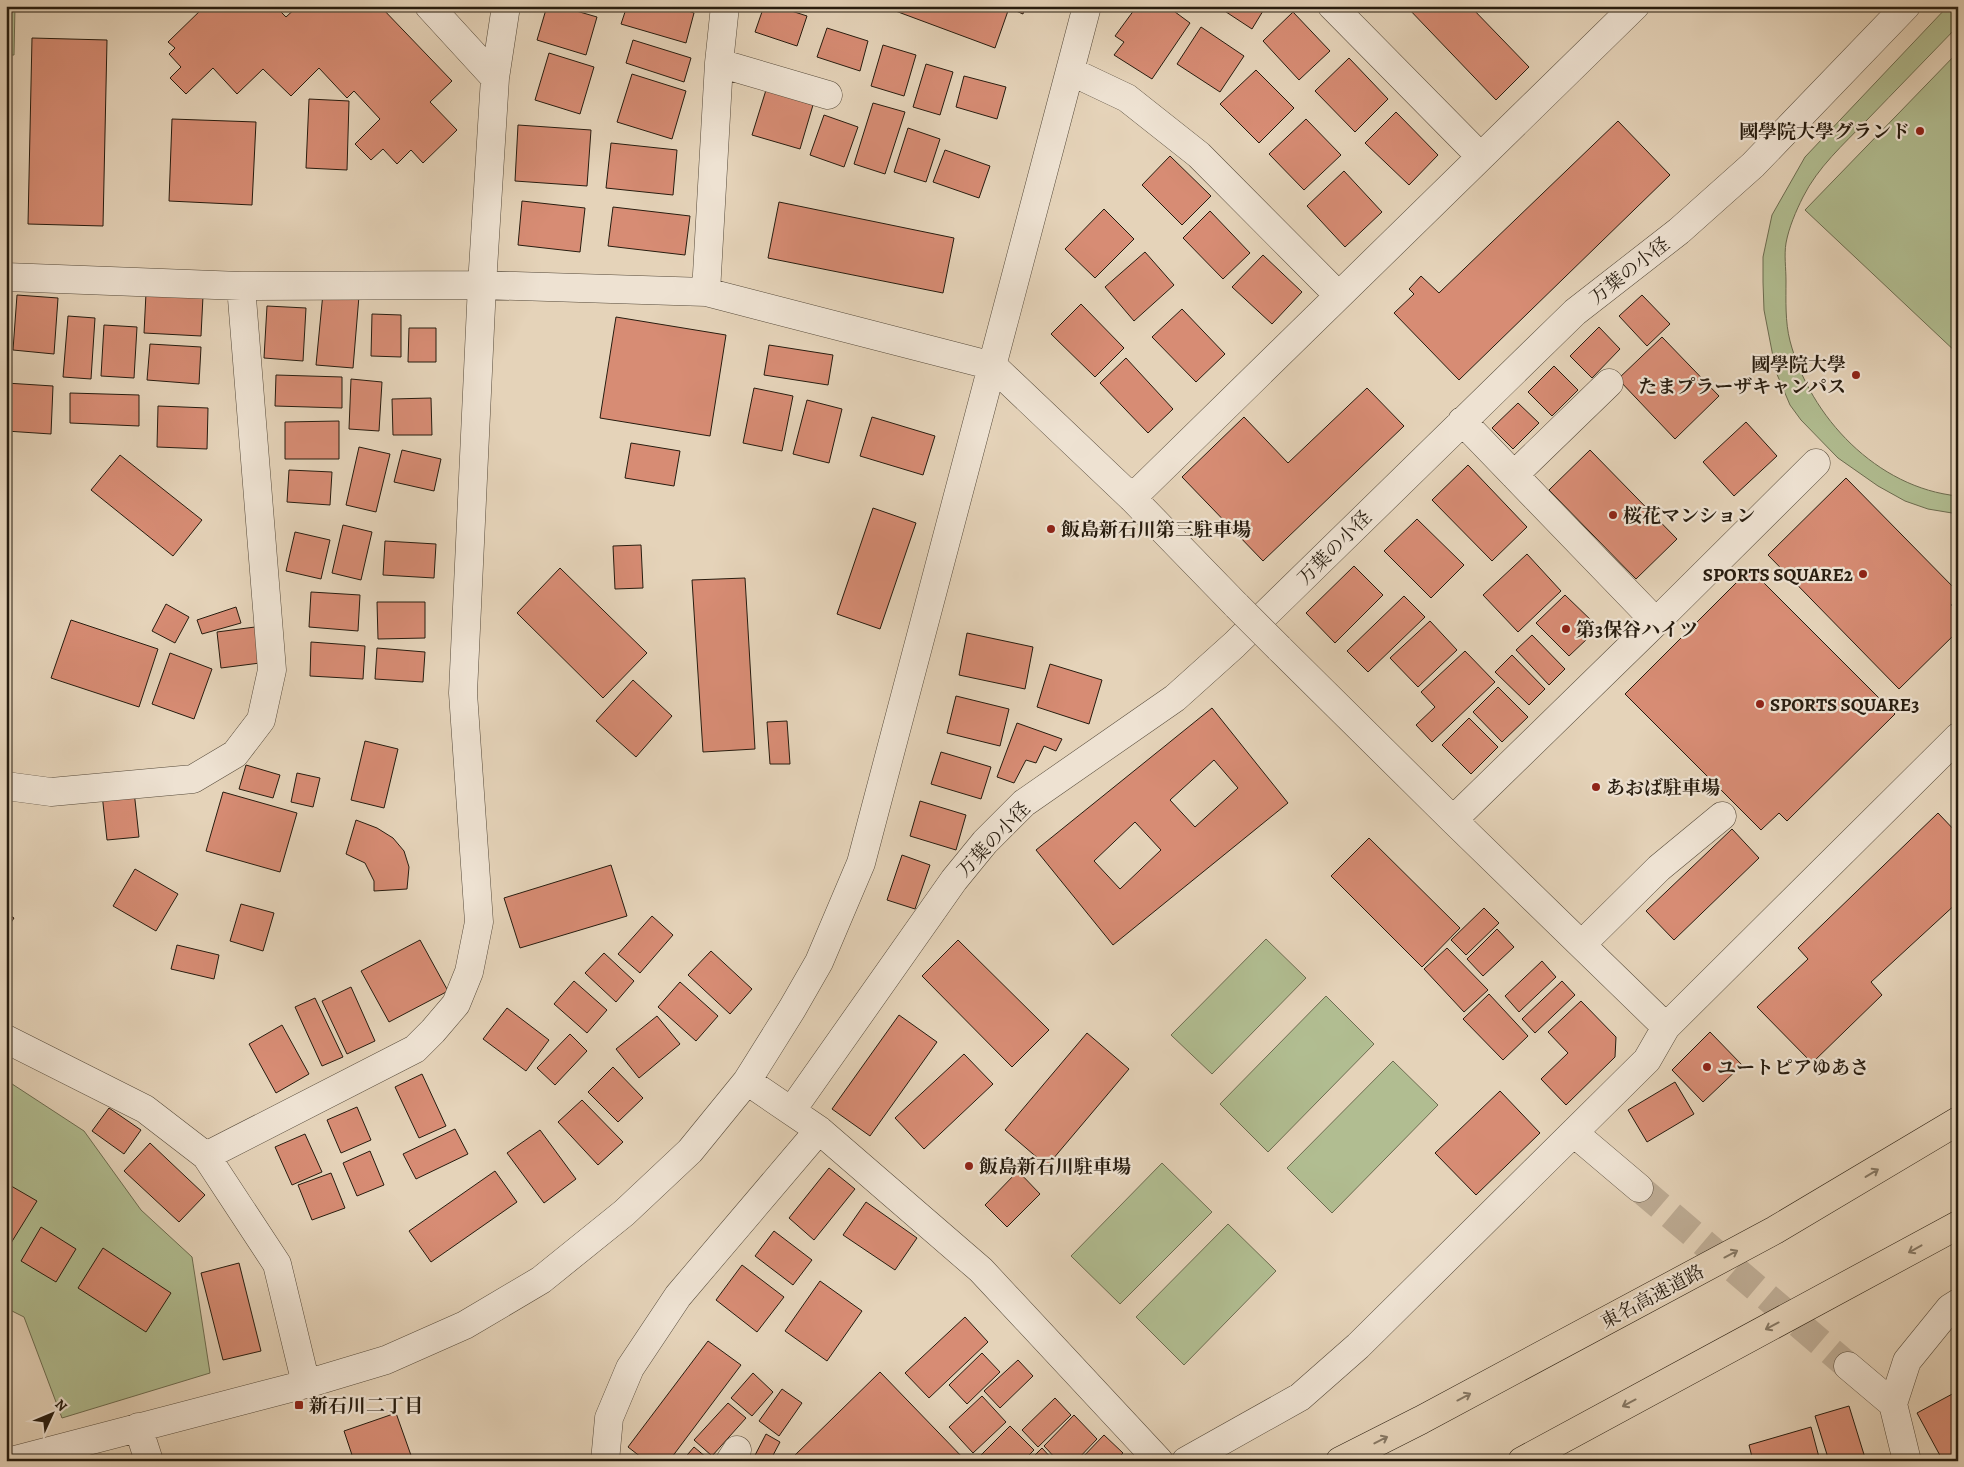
<svg xmlns="http://www.w3.org/2000/svg" width="1964" height="1467" viewBox="0 0 1964 1467" font-family="Alegreya,'Noto Serif JP',serif">
	<rect width="100%" height="100%" fill="#e5d3b9"/>
	<filter id="stains"><feTurbulence type="fractalNoise" baseFrequency=".004" numOctaves="4"/><feColorMatrix values="0 0 0 0 .2 0 0 0 0 .09 0 0 0 0 .02 0 0 0 .5 -.17"/></filter>
	<radialGradient id="worn" r=".72"><stop offset=".6" stop-color="#630" stop-opacity="0"/><stop offset="1" stop-color="#630" stop-opacity=".3"/></radialGradient>
	<path fill="#b1bd91" stroke="#6c6c50" d="M6,6H15L14,55H6Z
		M1948,6H1958V26C1927,58 1896,90 1866,121C1843,145 1818,167 1803,197C1796,211 1789,227 1786,243C1784,255 1786,268 1786,281C1786,300 1785,322 1790,341C1810,417 1877,488 1958,496V514L1928,509L1905,501L1878,486L1838,458L1801,420L1790,405L1776,372L1764,310L1763,282V257L1772,215L1805,157Z
		M1958,52V354L1805,210Z
		M1266,939L1306,978L1212,1074L1171,1035Z
		M1326,996L1374,1044L1268,1152L1220,1104Z
		M1393,1061L1438,1105L1332,1213L1287,1168Z
		M6,1080L84,1131L141,1210L192,1257L210,1373L62,1418L24,1317L6,1308Z
		M1162,1163L1212,1212L1120,1304L1071,1256Z
		M1228,1224L1276,1271L1184,1365L1136,1317Z"/>
	<path fill="#d78c74" stroke="#271c0f" fill-rule="evenodd" d="M205,6H238L242,10L245,6H275L286,17L298,6H380L452,81L430,102L457,130L423,163L411,150L397,164L383,149L371,160L355,144L380,119L354,91L347,98L319,68L291,96L263,69L237,94L213,68L186,94L170,78L181,67L169,54L175,48L168,42Z
		M547,6H559L597,17L586,55L537,40Z
		M627,6H673L694,13L686,43L621,24Z
		M764,6H776L807,16L797,46L755,32Z
		M882,6H1025L1023,14L1009,8L995,48Z
		M1137,6H1167L1190,23L1152,79L1114,55L1124,42L1115,36Z
		M1217,6H1266L1252,29Z
		M1406,6H1470L1529,67L1496,100Z
		M1293,12L1330,51L1299,80L1263,41Z
		M1201,27L1244,56L1220,92L1177,64Z
		M827,28L868,41L860,71L817,57Z
		M32,38L107,40L103,226L28,224Z
		M633,40L691,58L684,82L626,63Z
		M883,45L916,55L904,96L871,86Z
		M549,53L594,67L580,114L535,100Z
		M1349,58L1388,99L1355,132L1315,91Z
		M6,60H11L9,124H6Z
		M926,64L953,72L940,115L913,107Z
		M1256,70L1294,108L1259,143L1220,104Z
		M632,74L686,91L672,139L617,122Z
		M964,76L1006,87L997,119L956,107Z
		M766,90L813,105L800,149L752,135Z
		M309,99L349,101L347,170L306,168Z
		M873,103L905,112L885,174L854,164Z
		M1396,112L1438,155L1409,185L1365,143Z
		M824,115L858,127L844,167L810,155Z
		M172,119L256,122L252,205L169,201Z
		M1306,119L1341,155L1304,190L1269,154Z
		M1618,121L1670,175L1459,380L1394,313L1414,294L1409,289L1421,276L1439,293Z
		M518,125L591,130L587,186L515,181Z
		M908,128L940,139L926,182L894,172Z
		M6,138H11L10,199H6Z
		M611,143L677,150L673,195L606,188Z
		M945,150L990,166L979,198L933,182Z
		M1170,156L1211,196L1182,225L1142,185Z
		M1344,171L1382,212L1345,247L1307,206Z
		M522,201L585,208L580,252L518,245Z
		M779,202L954,238L943,293L768,258Z
		M613,207L690,216L685,255L608,246Z
		M1104,209L1134,239L1095,278L1065,249Z
		M1210,211L1250,253L1223,279L1183,238Z
		M1145,252L1174,285L1134,321L1105,287Z
		M1263,255L1302,292L1272,324L1232,287Z
		M146,293L203,296L201,336L144,333Z
		M323,293L359,296L353,368L316,365Z
		M17,295L58,298L54,354L13,350Z
		M1642,295L1670,324L1647,346L1619,316Z
		M1081,304L1124,348L1095,377L1051,334Z
		M267,306L306,308L303,361L264,358Z
		M1182,309L1225,354L1196,382L1152,337Z
		M372,314L401,315V357L371,356Z
		M68,316L95,318L91,379L63,377Z
		M616,317L726,335L710,436L600,418Z
		M104,325L137,327L134,378L101,376Z
		M1599,327L1620,349L1592,378L1570,356Z
		M409,328H436V362H408Z
		M1662,337L1719,396L1675,439L1618,379Z
		M150,344L201,347L199,384L147,380Z
		M769,345L833,355L828,385L764,375Z
		M1126,358L1173,409L1148,433L1100,383Z
		M1554,366L1578,390L1552,416L1528,392Z
		M276,375L342,377V408L275,406Z
		M351,379L382,382L379,431L349,429Z
		M6,383L53,386L51,434L6,431Z
		M754,388L793,396L782,451L743,443Z
		M1367,388L1404,426L1263,561L1182,477L1244,417L1288,463Z
		M70,393L139,395V426L70,423Z
		M431,398L432,435H393L392,399Z
		M807,400L842,409L829,463L793,454Z
		M1518,403L1539,423L1513,449L1492,428Z
		M158,406L208,408L207,449L157,447Z
		M872,417L935,436L923,475L860,456Z
		M339,421V459H285V422Z
		M1746,422L1777,456L1734,496L1703,462Z
		M631,443L680,451L674,486L625,478Z
		M359,447L390,454L376,512L346,505Z
		M402,450L441,459L434,491L394,482Z
		M1590,450L1677,539L1636,579L1549,490Z
		M120,455L202,520L173,556L91,490Z
		M1468,465L1527,527L1492,561L1432,500Z
		M289,470L332,472L330,505L287,502Z
		M1846,478L1958,592V599L1951,605L1958,611V631L1899,689L1768,555Z
		M873,508L916,523L880,629L837,614Z
		M1417,519L1464,565L1431,598L1384,551Z
		M343,525L372,532L361,580L332,573Z
		M295,532L330,540L321,579L286,571Z
		M385,541L436,544L434,578L383,575Z
		M641,545L643,588L615,589L613,546Z
		M1527,554L1561,591L1518,632L1483,595Z
		M1354,566L1383,595L1335,643L1306,613Z
		M560,568L647,653L603,698L517,613Z
		M1750,569L1895,714L1787,821L1779,813L1761,830L1625,694Z
		M745,578L755,749L703,752L692,580Z
		M311,592L360,595L358,631L309,627Z
		M1565,595L1595,624L1585,634L1588,638L1569,656L1536,623Z
		M1404,596L1425,617L1368,672L1347,651Z
		M377,602H425V638L378,639Z
		M166,604L189,617L175,643L152,631Z
		M236,607L241,623L202,634L197,620Z
		M71,620L158,649L139,707L51,678Z
		M1430,621L1457,650L1418,687L1390,658Z
		M255,627L260,663L221,668L217,632Z
		M967,633L1033,647L1025,689L959,675Z
		M1532,635L1565,669L1549,685L1516,650Z
		M311,642L365,646L363,679L310,676Z
		M377,648L425,652L423,682L375,679Z
		M1465,651L1495,682L1432,742L1416,725L1435,707L1421,692Z
		M170,653L212,669L194,719L152,704Z
		M1512,655L1545,689L1529,705L1495,672Z
		M1050,664L1102,680L1089,724L1037,707Z
		M633,680L672,716L636,757L596,721Z
		M1498,687L1528,717L1502,742L1473,712Z
		M956,696L1009,709L1000,746L947,733Z
		M1212,708L1288,803L1113,945L1036,850ZM1214,760L1238,788L1195,827L1170,800ZM1135,822L1161,850L1120,889L1094,861Z
		M1469,718L1498,747L1471,774L1442,745Z
		M787,721L790,764H770L767,722Z
		M1017,723L1062,739L1056,751L1044,746L1036,763L1026,760L1014,783L997,777Z
		M365,741L398,749L384,808L351,800Z
		M941,752L991,767L981,799L931,784Z
		M246,765L280,775L273,798L239,789Z
		M297,773L320,778L313,807L291,802Z
		M134,791L139,837L107,840L102,794Z
		M223,792L297,813L280,872L206,851Z
		M920,801L966,815L956,850L910,836Z
		M1938,813L1958,834V902L1871,982L1882,995L1812,1063L1757,1007L1808,959L1798,948Z
		M356,820L377,828L393,838L404,851L409,867L407,889L374,891V881L365,863L346,854Z
		M1732,829L1759,858L1674,940L1646,911Z
		M1369,838L1460,928L1422,967L1331,876Z
		M902,855L930,865L915,909L887,900Z
		M611,865L627,916L520,948L504,898Z
		M135,869L178,894L156,931L113,906Z
		M241,904L274,913L263,951L230,941Z
		M1484,908L1499,923L1466,955L1451,940Z
		M6,913L14,918L6,930Z
		M652,916L673,935L640,973L618,954Z
		M1497,929L1514,947L1483,976L1467,959Z
		M420,940L448,991L389,1022L361,971Z
		M958,940L1049,1030L1012,1067L922,976Z
		M177,945L219,955L214,979L171,969Z
		M1447,948L1488,990L1464,1012L1424,969Z
		M711,951L752,989L730,1014L688,975Z
		M604,953L634,981L616,1002L585,973Z
		M1542,961L1556,977L1519,1012L1505,996Z
		M574,981L607,1010L587,1033L554,1004Z
		M1562,981L1575,995L1535,1033L1522,1019Z
		M680,982L718,1016L696,1041L658,1007Z
		M351,987L375,1041L347,1054L322,1001Z
		M1489,994L1528,1036L1503,1060L1463,1019Z
		M315,998L343,1057L322,1066L295,1007Z
		M1581,1001L1616,1037L1615,1057L1566,1105L1541,1079L1568,1053L1548,1032Z
		M507,1008L549,1040L526,1071L483,1039Z
		M899,1015L937,1042L870,1136L832,1109Z
		M657,1016L680,1044L639,1078L616,1049Z
		M282,1025L309,1074L276,1093L249,1044Z
		M1710,1032L1742,1065L1703,1102L1672,1070Z
		M1087,1033L1129,1069L1047,1166L1005,1130Z
		M570,1034L587,1051L555,1085L537,1068Z
		M964,1054L993,1084L924,1149L895,1118Z
		M613,1067L643,1098L618,1122L588,1092Z
		M422,1074L446,1126L419,1138L395,1087Z
		M1675,1082L1694,1114L1647,1142L1628,1110Z
		M1500,1091L1540,1133L1476,1195L1435,1153Z
		M582,1100L623,1142L598,1165L558,1122Z
		M357,1107L371,1140L341,1153L327,1120Z
		M109,1108L141,1130L124,1154L92,1131Z
		M455,1129L468,1154L416,1179L403,1154Z
		M540,1130L576,1179L544,1203L507,1153Z
		M305,1134L322,1172L292,1185L275,1147Z
		M150,1143L205,1195L179,1222L124,1171Z
		M370,1151L384,1185L357,1196L343,1163Z
		M829,1168L855,1189L814,1240L789,1218Z
		M495,1171L517,1202L431,1262L409,1231Z
		M1018,1171L1040,1194L1007,1227L985,1205Z
		M331,1173L345,1208L312,1220L298,1185Z
		M6,1183L37,1201L11,1243L6,1240Z
		M866,1202L917,1238L895,1270L843,1235Z
		M41,1227L76,1249L56,1282L21,1261Z
		M774,1231L812,1260L793,1285L755,1256Z
		M103,1248L171,1293L146,1332L78,1288Z
		M239,1263L261,1351L223,1360L201,1273Z
		M742,1265L784,1297L757,1332L716,1300Z
		M820,1281L862,1311L827,1361L785,1331Z
		M965,1317L988,1342L929,1398L905,1373Z
		M708,1341L741,1365L669,1461H646L628,1447Z
		M982,1353L1000,1372L967,1404L949,1385Z
		M1018,1360L1033,1376L1000,1408L984,1391Z
		M880,1372L966,1461H796L793,1457Z
		M753,1373L773,1392L752,1416L731,1398Z
		M782,1389L802,1403L779,1436L759,1421Z
		M1956,1392L1958,1395V1461H1943L1917,1413Z
		M982,1396L1006,1422L973,1453L949,1427Z
		M1055,1398L1071,1415L1038,1447L1022,1430Z
		M728,1403L746,1418L712,1456L694,1440Z
		M1849,1406L1866,1461H1829L1815,1416Z
		M396,1413L413,1461H354L344,1431Z
		M1074,1415L1097,1439L1076,1461H1058L1044,1446Z
		M1010,1426L1034,1450L1023,1461H981L978,1458Z
		M1811,1427L1820,1461H1753L1749,1445Z
		M766,1434L780,1442L770,1461H752Z
		M1104,1435L1123,1453L1115,1461H1079Z
		M694,1447L707,1458L705,1461H682Z
		M1042,1448L1054,1461H1029Z"/>
	<g fill="none" stroke-linecap="round" stroke-linejoin="round">
		<path stroke="#bfae97" stroke-width="28" stroke-dasharray="28 14" stroke-linecap="butt" d="M1639,1188L1848,1366"/>
		<g stroke="#564a3a" stroke-width="29">
			<path id="minor" d="M1332,6L1480,156
				M719,63L828,95
				M1070,71L1127,98L1199,155L1338,295
				M495,78L506,6
				M6,277L241,286L482,285L706,292L993,366L1132,498L1237,606
				M706,292L719,63L725,6
				M1514,475L1609,383
				M1132,498L1635,6
				M1656,622L1816,463
				M1279,648L1453,820L1666,1027L1958,737
				M6,786L51,792L193,779L235,754L261,720L272,670L241,286
				M1453,820L1656,622L1462,421
				M1582,944L1659,868L1722,816
				M6,1039L145,1109L206,1156L277,1264L306,1384
				M747,1081L819,1130L981,1270L1159,1461
				M792,1110L954,880L985,842L1024,803L1175,698L1234,645L1575,312L1679,231L1753,165L1906,6
				M1574,1133L1639,1188
				M206,1156L415,1049L433,1031L456,1004L469,972L479,922L463,693L482,285L495,78L429,6
				M1848,1366L1893,1404
				M138,1427L149,1461
				M11,1461L306,1384L386,1360L465,1325L541,1280L624,1213L690,1151L747,1081L792,1009L819,962L861,863L1087,6
				M605,1461L609,1418L630,1368L678,1296L819,1130
				M730,1461L737,1450
				M1186,1461L1300,1397L1358,1346L1647,1060L1666,1027
				M1907,1461L1893,1404L1907,1361L1950,1308L1958,1303"/>
		</g>
		<g stroke="#271c0f" stroke-width="29">
			<path id="highway" d="M1340,1461L1421,1420L1775,1230L1958,1121
				M1522,1461L1958,1225"/>
		</g>
		<use href="#minor" stroke="#eee2d2" stroke-width="28"/>
		<use href="#highway" stroke="#e5d3b9" stroke-width="28"/>
		<g stroke="#564a3a" stroke-width="29" stroke-linecap="butt">
			<path id="minor-bridge" d="M1237,606L1279,648"/>
		</g>
		<use href="#minor-bridge" stroke="#eee2d2" stroke-width="28"/>
	</g>
	<defs><path id="oneway-shaft" d="M-6 0H5M1.5-3L5.5 0L1.5 3" fill="none" stroke-width="1.6" stroke-linecap="round" stroke-linejoin="round" transform="scale(1.25)"/></defs>
	<g stroke="#867864">
		<use href="#oneway-shaft" transform="translate(1872 1173) rotate(-31)"/>
		<use href="#oneway-shaft" transform="translate(1915 1249) rotate(151)"/>
		<use href="#oneway-shaft" transform="translate(1731 1254) rotate(-28)"/>
		<use href="#oneway-shaft" transform="translate(1772 1326) rotate(152)"/>
		<use href="#oneway-shaft" transform="translate(1464 1397) rotate(-28)"/>
		<use href="#oneway-shaft" transform="translate(1629 1403) rotate(152)"/>
		<use href="#oneway-shaft" transform="translate(1381 1440) rotate(-27)"/>
	</g>
	<g fill="#8f2418" stroke="#eee2d2" stroke-width="2">
		<circle cx="1920" cy="131" r="5"/>
		<circle cx="1856" cy="375" r="5"/>
		<circle cx="1613" cy="515" r="5"/>
		<circle cx="1051" cy="529" r="5"/>
		<circle cx="1863" cy="574" r="5"/>
		<circle cx="1566" cy="629" r="5"/>
		<circle cx="1760" cy="704" r="5"/>
		<circle cx="1596" cy="787" r="5"/>
		<circle cx="1707" cy="1067" r="5"/>
		<circle cx="969" cy="1166" r="5"/>
		<rect x="294" y="1400" width="10" height="10" rx="2.5"/>
	</g>
	<g text-anchor="middle" stroke-width="4.5" stroke-linejoin="round" paint-order="stroke">
		<g font-size="19" font-weight="bold" fill="#271c0f" stroke="#eee2d2" text-anchor="start">
			<text x="1910" y="138" text-anchor="end">國學院大學グランド</text>
			<text x="1846" y="371" text-anchor="end">國學院大學<tspan x="1846" dy="22">たまプラーザキャンパス</tspan></text>
			<text x="1623" y="522">桜花マンション</text>
			<text x="1061" y="536">飯島新石川第三駐車場</text>
			<text x="1853" y="581" text-anchor="end">SPORTS SQUARE2</text>
			<text x="1576" y="636">第3保谷ハイツ</text>
			<text x="1770" y="711">SPORTS SQUARE3</text>
			<text x="1606" y="794">あおば駐車場</text>
			<text x="1717" y="1074">ユートピアゆあさ</text>
			<text x="979" y="1173">飯島新石川駐車場</text>
			<text x="309" y="1412">新石川二丁目</text>
		</g>
		<g font-size="19" fill="#271c0f" stroke="#eee2d2">
			<text transform="translate(1629 270) rotate(-38)" y="7">万葉の小径</text>
			<text transform="translate(1334 547) rotate(-45)" y="7">万葉の小径</text>
			<text transform="translate(993 839) rotate(-46)" y="7">万葉の小径</text>
			<text transform="translate(1652 1296) rotate(-28)" y="7">東名高速道路</text>
		</g>
	</g>
	<rect width="1964" height="1467" fill="none" stroke="#e5d3b9" stroke-width="25"/>
	<rect x="8" y="8" width="1949" height="1452" fill="none" stroke="#271c0f" stroke-width="2.5"/>
	<rect x="12" y="12" width="1939" height="1442" fill="none" stroke="#271c0f"/>
	<g transform="translate(52 1414) rotate(46)" stroke="#eee2d2" stroke-width="4" paint-order="stroke">
	<path d="M0-4L9 19L0 12L-9 19Z" fill="#271c0f"/>
	<text y="-8" font-size="14" font-weight="bold" text-anchor="middle" fill="#271c0f">N</text>
	</g>
	<rect width="100%" height="100%" filter="url(#stains)"/>
	<rect width="100%" height="100%" fill="url(#worn)"/>
</svg>
